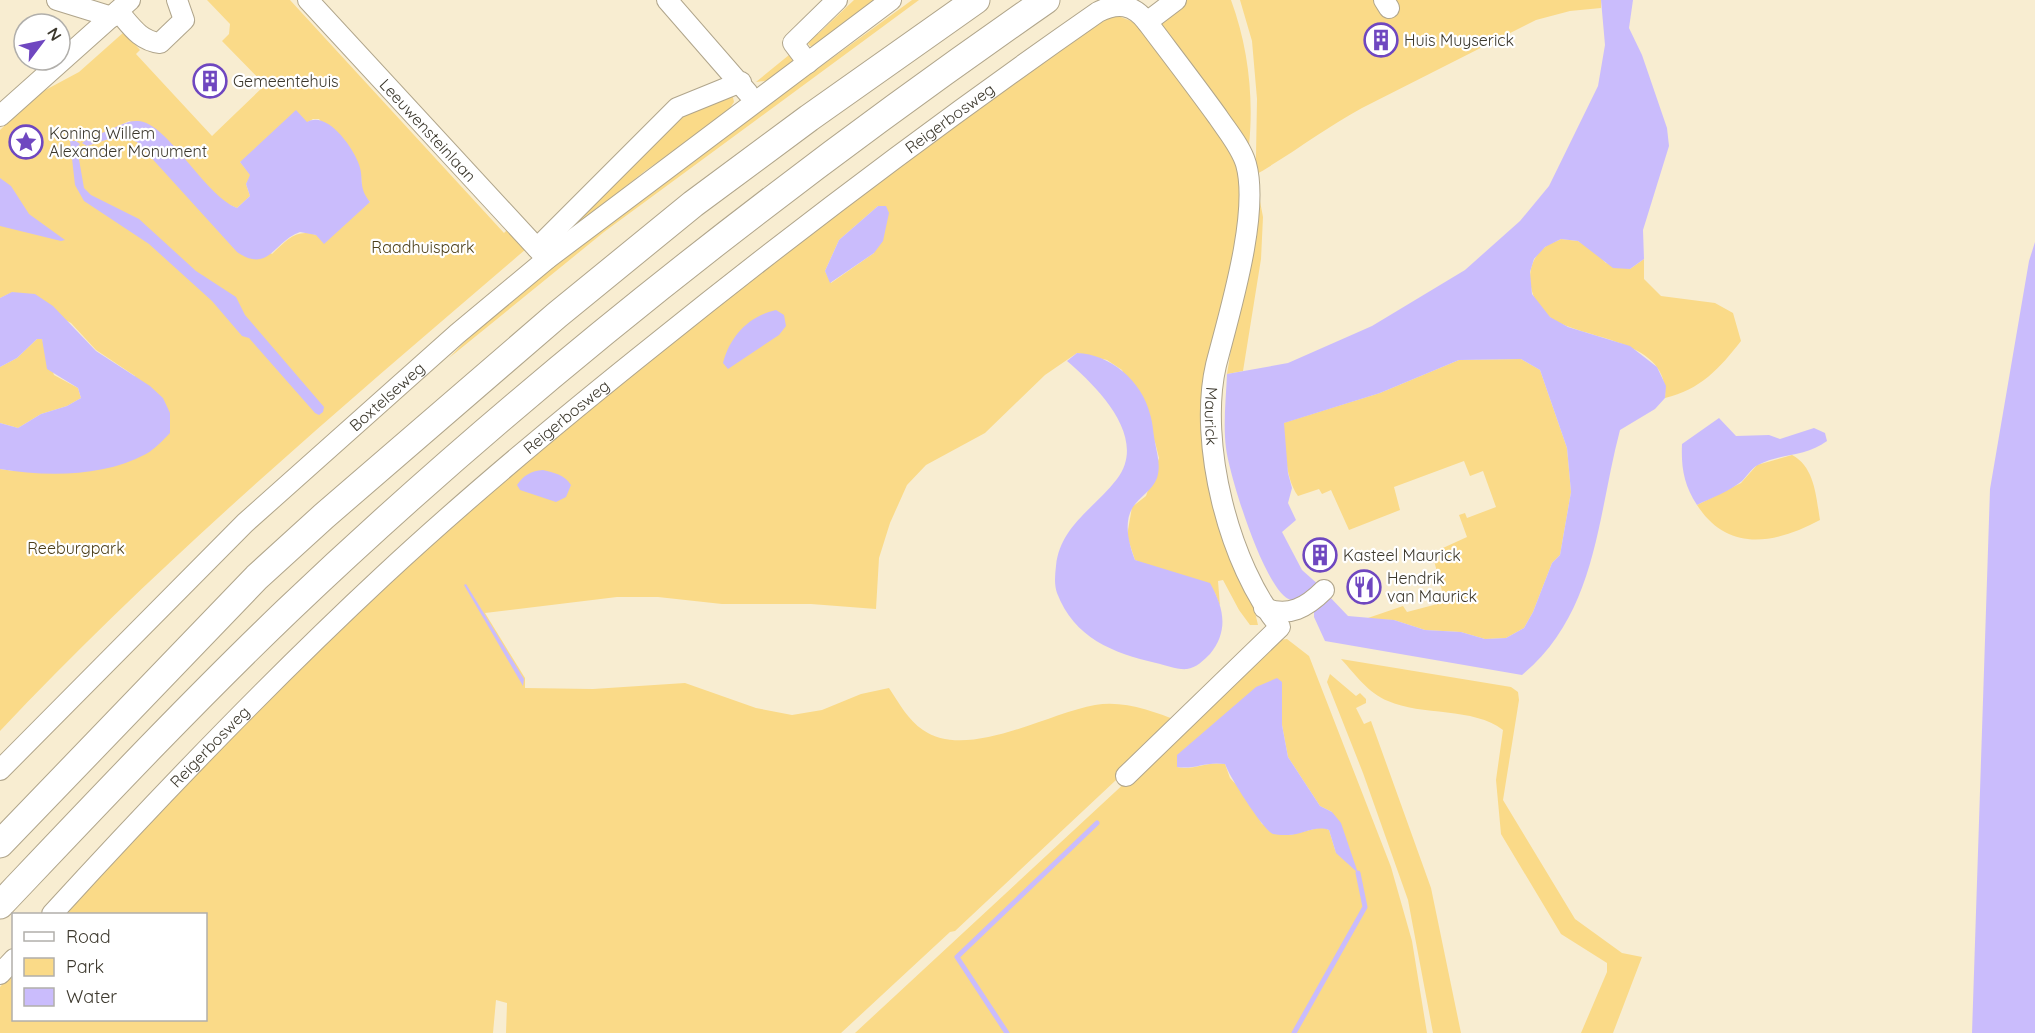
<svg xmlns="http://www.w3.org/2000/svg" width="2035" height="1033" viewBox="0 0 2035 1033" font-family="Quicksand,sans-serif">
	<rect width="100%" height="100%" fill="#f8edd1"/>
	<path fill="#fada88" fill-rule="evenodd" d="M207,0H290L504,233L508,229L526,249C345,404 163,558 0,731V469L14,471L135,376L96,350L71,323L13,292L0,298V130L38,94L79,72L124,32L140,50L136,54L212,136L265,85L222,41L229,34L230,24ZM313,119H319L361,175L362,193L370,202L316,235C296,228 286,241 272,254L177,184L137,142L121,135L87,146L82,143L129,121L160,134L216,195L225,203L237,208L250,196L246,184L251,175L240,162Z
		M854,0H877L812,47L809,45L807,41L814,31L818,34Z
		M912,0H919L604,232L449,358L472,334L596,230Z
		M1181,0H1231C1248,46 1254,97 1249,145L1160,32V22Z
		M1240,0H1601V8L1570,11L1536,20L1362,108C1325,128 1292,154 1255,175L1263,217L1261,259L1243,371L1227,374L1251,225L1256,156L1257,99L1252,41Z
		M1118,16L1139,24L1233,154C1240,177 1242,197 1241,221L1206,401L1258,625H1250L1239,610L1223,580L1218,581L1220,606L1215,593L1135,560L1127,536L1132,507L1146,496L1159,458L1155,442L1122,370L1107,360L1077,353L1045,375L985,433L926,465L907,485L890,523L879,558L876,609L811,604H722L658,597H617L485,613L525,678V688L593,689L685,683L756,708L792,715L822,710L861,694L889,688C899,703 908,720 923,730C967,761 1048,713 1095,705C1124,700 1152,711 1179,721L955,931L950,932L841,1033H506L507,1003L496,1000L493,1033H0V987L13,972L14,1020H206V914H64L286,677L433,539L724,297L1032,67L1103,19ZM878,206L874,253L831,283L825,271L839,240Z
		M789,55L794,63L771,80L756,82Z
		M732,93L734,102L725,115L645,171L559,240L555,236L681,114Z
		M1561,239L1578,241L1594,251L1606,263L1630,269L1644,259V279L1661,296L1715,303L1733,313L1741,341C1720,368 1700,390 1665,398C1670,338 1585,341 1551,318C1528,303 1521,265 1545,247C1549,243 1556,242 1561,239Z
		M37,339H42L54,375L78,388L81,398L67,406L41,414L18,428L0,423V367L17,358Z
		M1521,359L1540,370L1567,448L1571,492L1560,555L1552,563L1533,612L1524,628L1506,638L1485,639L1461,632L1425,630L1394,620L1365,619L1403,606L1407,612L1445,602L1432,553L1467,537L1459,515L1465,513L1467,518L1496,507L1483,471L1470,476L1464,461L1394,487L1400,510L1349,530L1331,490L1322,494L1319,489L1298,496C1284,476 1286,447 1283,423L1380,393L1459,360Z
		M1792,455C1815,467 1816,497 1820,520C1775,544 1728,553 1697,505L1741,483L1757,465Z
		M1287,639L1309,656L1391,867L1412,941L1427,1033H855L1279,640ZM1282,683V725L1288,757L1320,806L1332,812L1336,853L1329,830L1322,827L1290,835L1262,824L1243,792L1230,778L1225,764C1203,761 1196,771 1177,767V756L1207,732Z
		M1341,659L1511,687L1518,692L1519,700L1503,800L1575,919L1622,953L1642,957L1613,1033H1581L1607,972V963L1561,934L1501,834L1496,780L1503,730C1474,707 1421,716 1388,701C1368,693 1356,675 1341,659Z
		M1330,674L1356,696L1360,693L1366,699V703L1356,708L1364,724L1371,721L1431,888L1461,1033H1433L1408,900L1363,773L1327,682Z"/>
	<path fill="#cabcfc" d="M1601,0H1633L1629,28L1642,55L1667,128L1669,146L1643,230L1644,259L1630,269L1613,268L1578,241L1561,239L1545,247L1534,259L1530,272L1532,294L1550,317L1568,327L1630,346L1657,367L1666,386L1665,398L1655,409L1620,430C1597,517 1597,613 1522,675L1325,641L1314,617V609L1327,594L1348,616L1394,620L1425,630L1461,632L1485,639L1506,638L1524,628L1533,612L1552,563L1560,555L1571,492L1567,448L1540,370L1521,359L1459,360L1380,393L1284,423L1288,473L1292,488L1288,503L1296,520L1282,532L1302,570L1320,586C1313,590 1299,602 1291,600C1265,593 1229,474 1226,448C1223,424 1226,398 1227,374L1288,363L1372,326L1465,270L1520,221L1549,186L1598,86L1605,45Z
		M296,110L307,122C327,111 351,145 358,162C365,178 357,186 370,202L324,244L316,235L300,232C274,241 269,274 237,252L137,142L121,135L87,146L82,143C89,137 99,134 107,131C117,127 127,120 138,121C167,122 204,195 237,208L250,196L246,184L250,175L240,162Z
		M70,141H76L80,144L77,148L84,188L91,195L139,219L196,271L236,297L245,315L324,407L323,412L319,415L315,413L249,338L242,336L212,301L149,244L84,201L75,185Z
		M0,178L11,186L29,214L65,240L61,241L0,226Z
		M878,206H886L889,213L883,241L874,253L830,283L825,271L839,240Z
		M2035,242V1033H1972L1990,489L2029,261Z
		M12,292L35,294L53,306L96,351L150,386L163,398L170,413V433C163,440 155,449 146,454C103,477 47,477 0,469V423L18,428L41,414L67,406L81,398L78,388L47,369L42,339H37L17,358L0,367V298Z
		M776,310L784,315L786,326L779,335L728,369L723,363C730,336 749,316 776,310Z
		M1077,353C1110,354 1142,381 1150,414C1153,423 1153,433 1155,442C1157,454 1161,465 1157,478C1152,491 1140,496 1133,507C1123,522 1129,545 1135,560L1210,583C1224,608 1229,631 1210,654C1204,660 1196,668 1187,669C1178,670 1165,665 1156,663C1113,653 1074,638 1057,593C1054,584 1055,575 1056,566C1060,526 1095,508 1117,479C1149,437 1096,386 1067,361Z
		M1719,418L1736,436L1769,435L1780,439L1814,428L1825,433L1827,441C1806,457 1781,453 1758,465C1752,468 1747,476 1742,481C1730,491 1711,498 1697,505C1684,485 1681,468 1682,444Z
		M543,470C554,473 564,474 571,485L566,497L556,502L520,490L517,485C524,475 531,471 543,470Z
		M466,584L524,679L523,686L464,585Z
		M1277,678L1282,682V725L1288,757L1320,806L1332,812L1341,823L1358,873L1336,853L1329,830C1315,825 1302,835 1288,835C1284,835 1277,835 1273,834C1263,830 1229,776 1225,764C1205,761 1195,770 1177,767V755L1256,687Z"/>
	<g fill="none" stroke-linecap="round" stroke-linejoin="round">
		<path stroke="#cabcfc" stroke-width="5" d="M1007,1033L957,957L1097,823
			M1294,1033L1365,907L1358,873"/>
		<g stroke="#b0a58b" stroke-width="22">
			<g id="minor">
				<path d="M57,0L112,17"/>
				<path id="s1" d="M308,0L547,259"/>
				<path d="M667,0L748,93"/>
				<path d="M1384,0L1389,8"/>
				<path d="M118,11C131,26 140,41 160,43L184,20L177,0"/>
				<path d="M1147,22L1176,0"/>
				<path d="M808,63L793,43L837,0"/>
				<path d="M0,116L130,0"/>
				<path d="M537,248L677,108L741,82"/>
				<path d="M1264,608C1289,618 1307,607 1324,590"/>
				<path id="s2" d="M0,770L245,523L457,334L547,259L891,0"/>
				<path id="s3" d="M52,914C158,798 267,684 383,576C471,494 564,417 658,342C801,227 947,117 1098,12C1118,2 1133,4 1147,22C1171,54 1195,85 1218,117C1228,132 1241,147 1246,164C1260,214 1229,314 1216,365C1198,442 1229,566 1280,627L1126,776"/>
				<path d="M0,974L14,959"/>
			</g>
		</g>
		<g stroke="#b0a58b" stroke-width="29">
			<path id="highway" d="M0,844L257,577L324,516L557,315L693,204L809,118L976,0
				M0,905C94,806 188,706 287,611C522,387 780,185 1046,0"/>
		</g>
		<use href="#minor" stroke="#fff" stroke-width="20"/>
		<use href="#highway" stroke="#fff" stroke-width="27"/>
	</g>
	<defs>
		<g id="building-ring" transform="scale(1.725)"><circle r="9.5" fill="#fff" stroke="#6f47c0" stroke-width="1.5"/><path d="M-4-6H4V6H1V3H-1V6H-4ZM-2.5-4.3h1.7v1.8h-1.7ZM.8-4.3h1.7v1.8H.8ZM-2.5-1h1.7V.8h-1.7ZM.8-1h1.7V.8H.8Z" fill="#6f47c0"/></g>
		<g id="sight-ring" transform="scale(1.725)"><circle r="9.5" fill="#fff" stroke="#6f47c0" stroke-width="1.5"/><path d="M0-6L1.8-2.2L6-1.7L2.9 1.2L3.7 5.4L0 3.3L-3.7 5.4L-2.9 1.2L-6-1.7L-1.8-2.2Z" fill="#6f47c0"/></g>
		<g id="restaurant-ring" transform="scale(1.725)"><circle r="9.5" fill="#fff" stroke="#6f47c0" stroke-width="1.5"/><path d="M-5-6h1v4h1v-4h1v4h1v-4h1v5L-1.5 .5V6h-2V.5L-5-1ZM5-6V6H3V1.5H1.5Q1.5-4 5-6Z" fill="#6f47c0"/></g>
	</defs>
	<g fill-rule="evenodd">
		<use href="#building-ring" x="1381" y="40"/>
		<use href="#building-ring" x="210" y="81"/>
		<use href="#sight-ring" x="26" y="142"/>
		<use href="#building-ring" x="1320" y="555"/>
		<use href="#restaurant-ring" x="1364" y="587"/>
	</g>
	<g text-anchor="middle" stroke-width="4.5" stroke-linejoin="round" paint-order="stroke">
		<g font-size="16" fill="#3c382d" stroke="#fff" text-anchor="start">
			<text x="1404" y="46">Huis Muyserick</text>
			<text x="233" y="87">Gemeentehuis</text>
			<text x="49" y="139">Koning Willem<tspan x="49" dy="18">Alexander Monument</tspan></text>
			<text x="1343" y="561">Kasteel Maurick</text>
			<text x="1387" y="584">Hendrik<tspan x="1387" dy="18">van Maurick</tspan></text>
		</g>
		<g font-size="16" fill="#3c382d" stroke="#fff">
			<text dy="6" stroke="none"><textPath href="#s3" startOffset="1202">Reigerbosweg</textPath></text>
			<text dy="6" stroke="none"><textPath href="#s1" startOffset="177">Leeuwensteinlaan</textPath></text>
			<text dy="6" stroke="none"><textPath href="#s2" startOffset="538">Boxtelseweg</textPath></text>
			<text dy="6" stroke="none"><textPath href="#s3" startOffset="1870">Maurick</textPath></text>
			<text dy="6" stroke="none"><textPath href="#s3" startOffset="716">Reigerbosweg</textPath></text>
			<text dy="6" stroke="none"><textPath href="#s3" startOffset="230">Reigerbosweg</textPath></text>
		</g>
		<g font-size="16" fill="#4c3f1a" stroke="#fff">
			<text x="423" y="253">Raadhuispark</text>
			<text x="76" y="554">Reeburgpark</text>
		</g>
	</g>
	<rect x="12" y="913" width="195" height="108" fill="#ffffff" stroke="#b1afab" stroke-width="1.5"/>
	<rect x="24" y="932" width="30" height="9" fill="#ffffff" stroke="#b1afab" stroke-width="1.5"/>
	<text x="66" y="943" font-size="18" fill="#3c382d">Road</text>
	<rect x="24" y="958" width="30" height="18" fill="#fada88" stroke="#b1afab" stroke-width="1.5"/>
	<text x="66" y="973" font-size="18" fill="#3c382d">Park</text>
	<rect x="24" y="988" width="30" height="18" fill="#cabcfc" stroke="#b1afab" stroke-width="1.5"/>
	<text x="66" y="1003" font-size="18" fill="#3c382d">Water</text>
	<g transform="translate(42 42) rotate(58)"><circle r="28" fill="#ffffff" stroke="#b1afab" stroke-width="1.5"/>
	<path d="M0-4.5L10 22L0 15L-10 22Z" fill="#6f47c0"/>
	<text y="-9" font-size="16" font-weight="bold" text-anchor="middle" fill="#3c382d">N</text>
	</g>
</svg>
